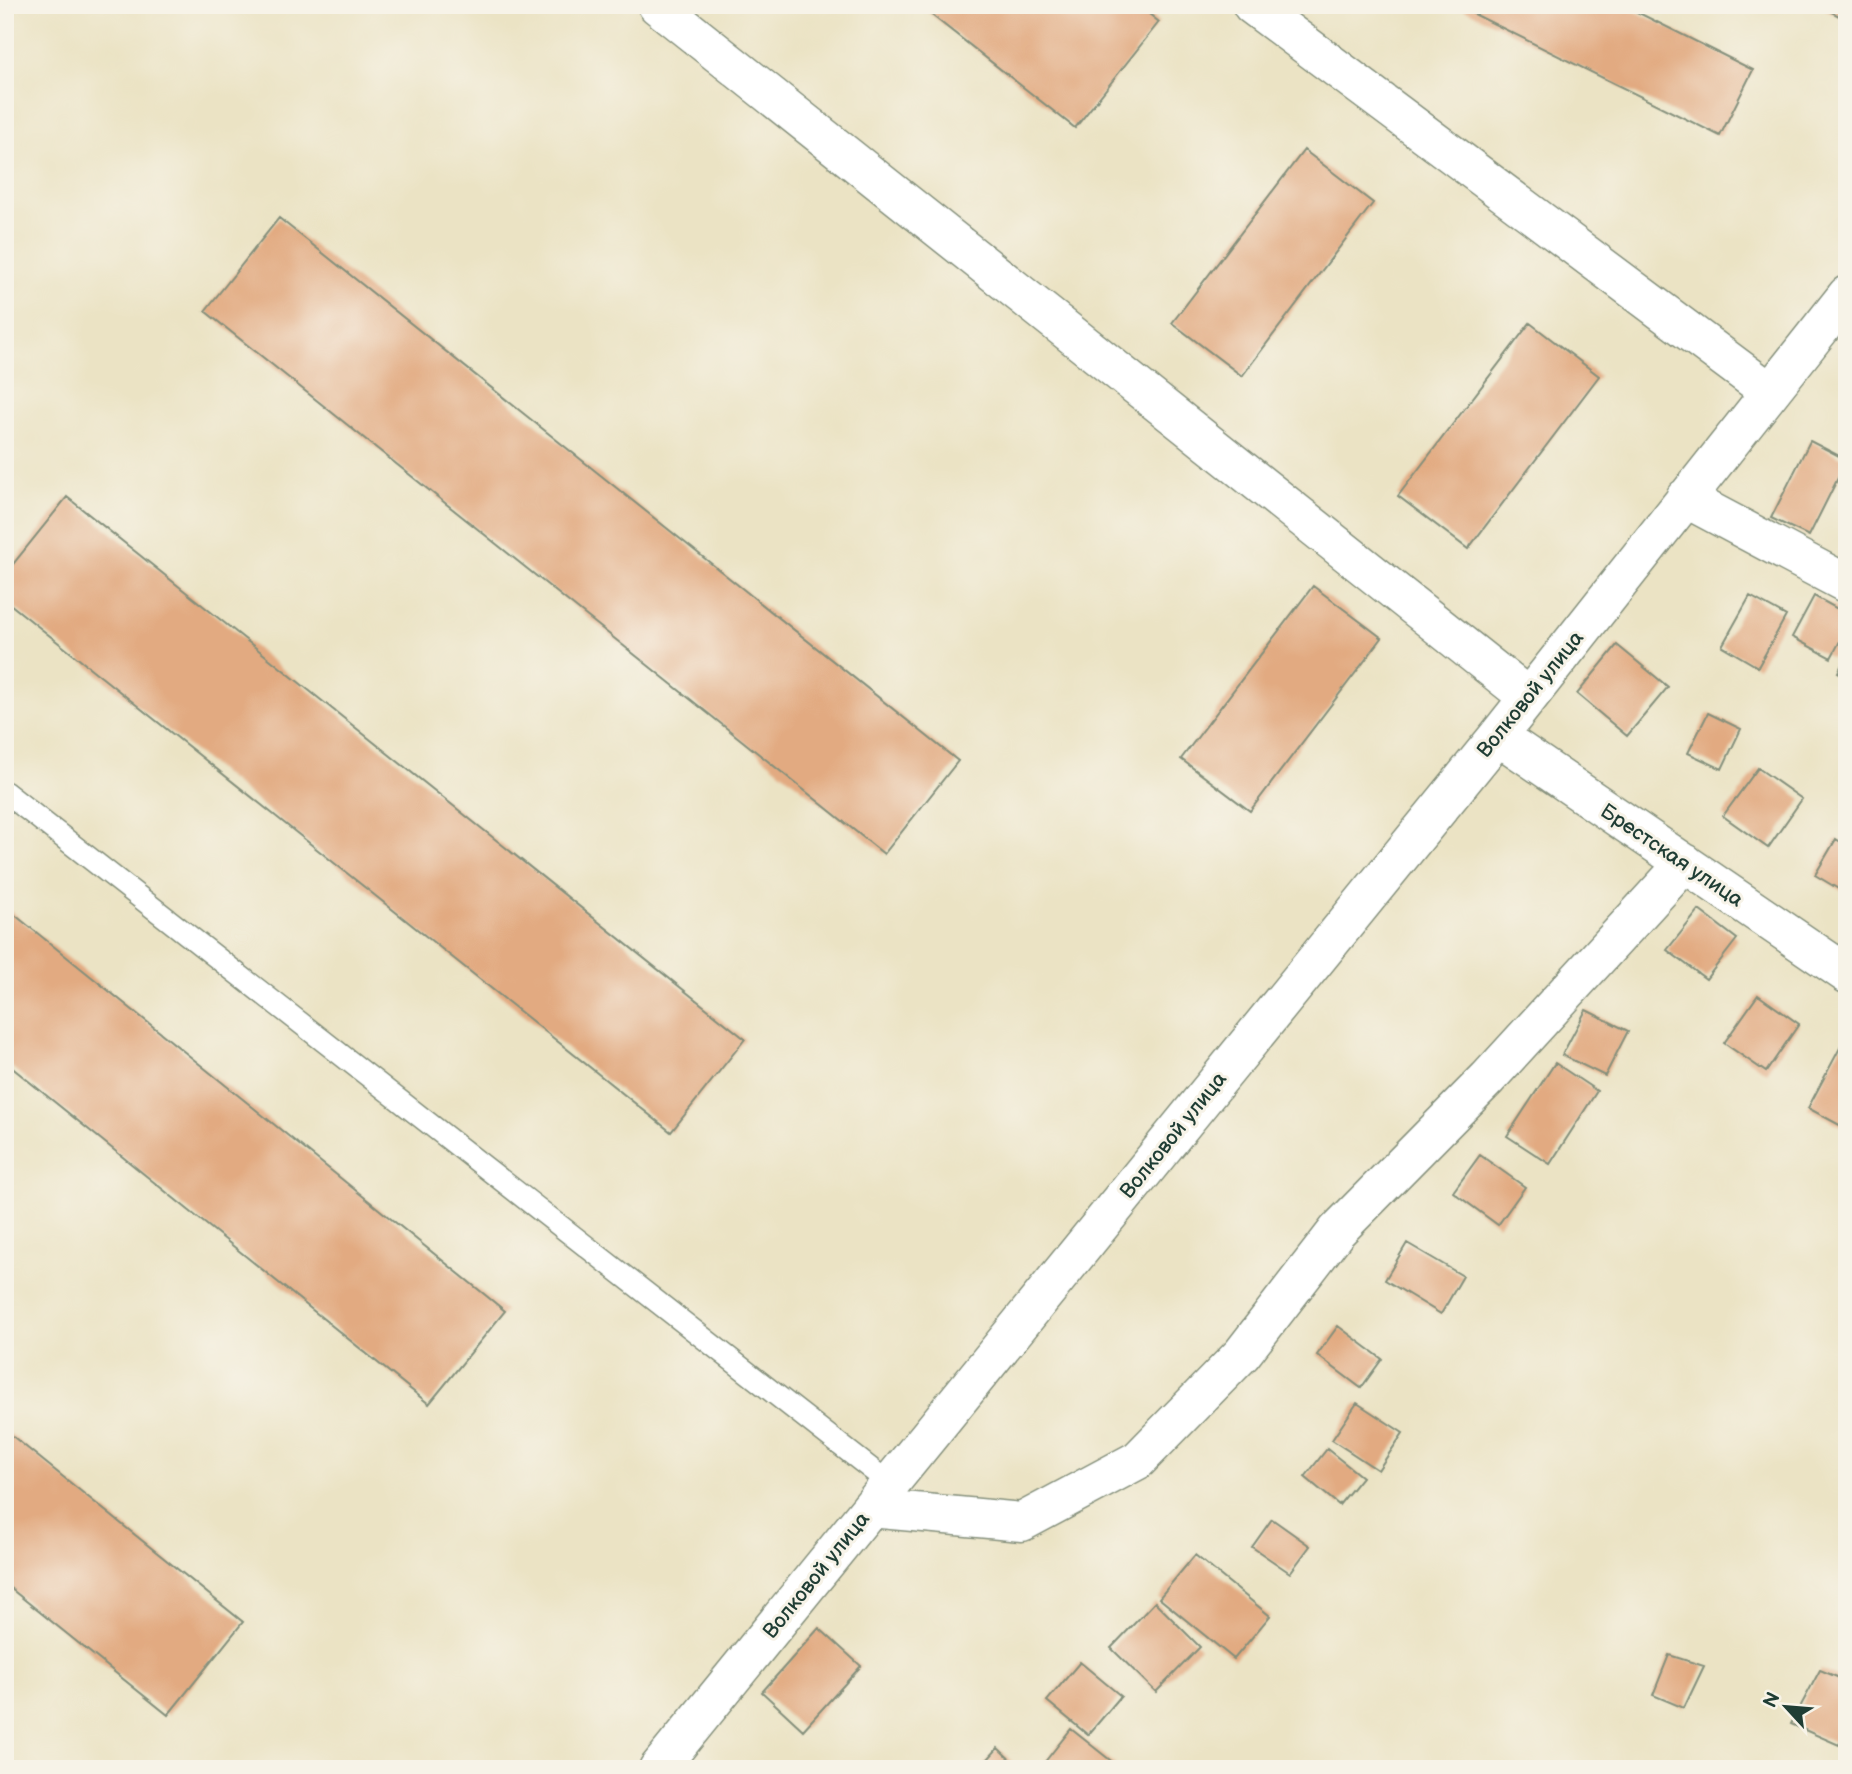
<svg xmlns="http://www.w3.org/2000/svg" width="1852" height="1774" viewBox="0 0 1852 1774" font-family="'Balsamiq Sans',sans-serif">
	<rect width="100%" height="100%" fill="#f7f3e8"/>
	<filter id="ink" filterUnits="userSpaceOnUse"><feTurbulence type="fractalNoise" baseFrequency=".0143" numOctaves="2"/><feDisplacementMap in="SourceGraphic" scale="14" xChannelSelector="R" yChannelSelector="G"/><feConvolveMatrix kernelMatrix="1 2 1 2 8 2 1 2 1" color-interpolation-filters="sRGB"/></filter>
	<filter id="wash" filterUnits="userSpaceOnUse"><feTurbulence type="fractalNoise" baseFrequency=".00686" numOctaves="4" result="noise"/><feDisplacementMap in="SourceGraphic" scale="28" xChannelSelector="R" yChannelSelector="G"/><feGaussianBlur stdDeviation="1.57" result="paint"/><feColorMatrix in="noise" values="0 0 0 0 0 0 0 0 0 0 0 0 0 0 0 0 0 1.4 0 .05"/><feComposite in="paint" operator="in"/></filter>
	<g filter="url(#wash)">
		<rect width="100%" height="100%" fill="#ebe3c4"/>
		<g id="blocks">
			<path fill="#e2aa81" d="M919,5H1138L1159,22L1075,128Z
				M1456,5H1623L1753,70L1720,136Z
				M1818,5H1847V20Z
				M1304,150L1373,203L1242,376L1172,323Z
				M279,218L958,761L884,854L205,311Z
				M1530,323L1599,376L1468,549L1398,496Z
				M1810,441L1847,460L1809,536L1771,518Z
				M67,497L745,1039L671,1132L5,600V574Z
				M1313,586L1382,638L1250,811L1181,759Z
				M1750,596L1786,616L1758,667L1722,646Z
				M1814,596L1847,614V628L1831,658L1792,637Z
				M1617,645L1668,687L1627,736L1577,694Z
				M1847,655V677L1838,672Z
				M1708,713L1741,729L1722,769L1688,753Z
				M1758,768L1802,799L1768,848L1723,816Z
				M1836,839L1847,846V894L1815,875Z
				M5,907L505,1311L429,1404L5,1062Z
				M1699,910L1737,939L1706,979L1667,950Z
				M1758,995L1799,1024L1766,1072L1724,1043Z
				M1586,1010L1628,1031L1605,1076L1562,1055Z
				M1841,1046L1847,1049V1129L1808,1108Z
				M1555,1063L1597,1091L1550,1164L1507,1136Z
				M1480,1155L1525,1187L1498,1225L1453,1192Z
				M1407,1243L1463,1276L1441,1314L1385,1280Z
				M1338,1326L1382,1359L1361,1388L1317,1355Z
				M1357,1403L1403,1433L1378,1470L1332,1440Z
				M5,1430L243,1622L168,1715L5,1584Z
				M1327,1449L1362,1477L1339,1505L1305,1477Z
				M1272,1519L1310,1546L1290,1573L1252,1547Z
				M1195,1555L1270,1616L1234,1659L1159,1598Z
				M1155,1602L1200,1647L1156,1692L1111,1648Z
				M819,1628L861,1666L803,1730L762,1692Z
				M1669,1655L1704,1666L1684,1708L1653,1695Z
				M1080,1662L1121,1696L1088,1735L1047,1701Z
				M1820,1670L1847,1681V1731L1839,1745L1791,1724Z
				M1071,1729L1115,1764L1112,1769H1051L1044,1763Z
				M998,1748L1020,1769H979Z"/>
		</g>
	</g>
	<g filter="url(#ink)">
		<use href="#blocks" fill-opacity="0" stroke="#85907c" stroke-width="2"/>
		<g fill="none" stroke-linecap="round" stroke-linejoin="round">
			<g stroke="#85907c" stroke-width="24">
				<path id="lane" d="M5,792L889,1483"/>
			</g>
			<g stroke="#85907c" stroke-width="41">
				<path id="street" d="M657,5L1528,697
					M1252,5L1770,392
					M1685,498L1847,584
					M1498,736L1847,974
					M870,1508L1022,1522L1138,1460L1242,1354L1337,1231L1488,1078L1685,863
					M658,1769L1498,736L1847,295"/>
			</g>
			<use href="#lane" stroke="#fff" stroke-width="21"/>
			<use href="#street" stroke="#fff" stroke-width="38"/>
		</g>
	</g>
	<g text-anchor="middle" stroke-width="6" stroke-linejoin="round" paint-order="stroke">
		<g font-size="21" fill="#1f3d34" stroke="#f7f3e8">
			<text transform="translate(1530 694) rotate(-51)" y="7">Волковой улица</text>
			<text transform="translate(1672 855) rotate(34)" y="7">Брестская улица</text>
			<text transform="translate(1173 1135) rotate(-51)" y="7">Волковой улица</text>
			<text transform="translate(816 1575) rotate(-51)" y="7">Волковой улица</text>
		</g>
	</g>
	<rect width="1852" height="1774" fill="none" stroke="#f7f3e8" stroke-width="28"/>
	<g transform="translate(1786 1707) rotate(296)" stroke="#f7f3e8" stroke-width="5" paint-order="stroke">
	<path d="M0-5L12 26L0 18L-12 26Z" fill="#1f3d34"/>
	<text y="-10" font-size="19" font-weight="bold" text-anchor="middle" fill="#1f3d34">N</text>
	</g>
</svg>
